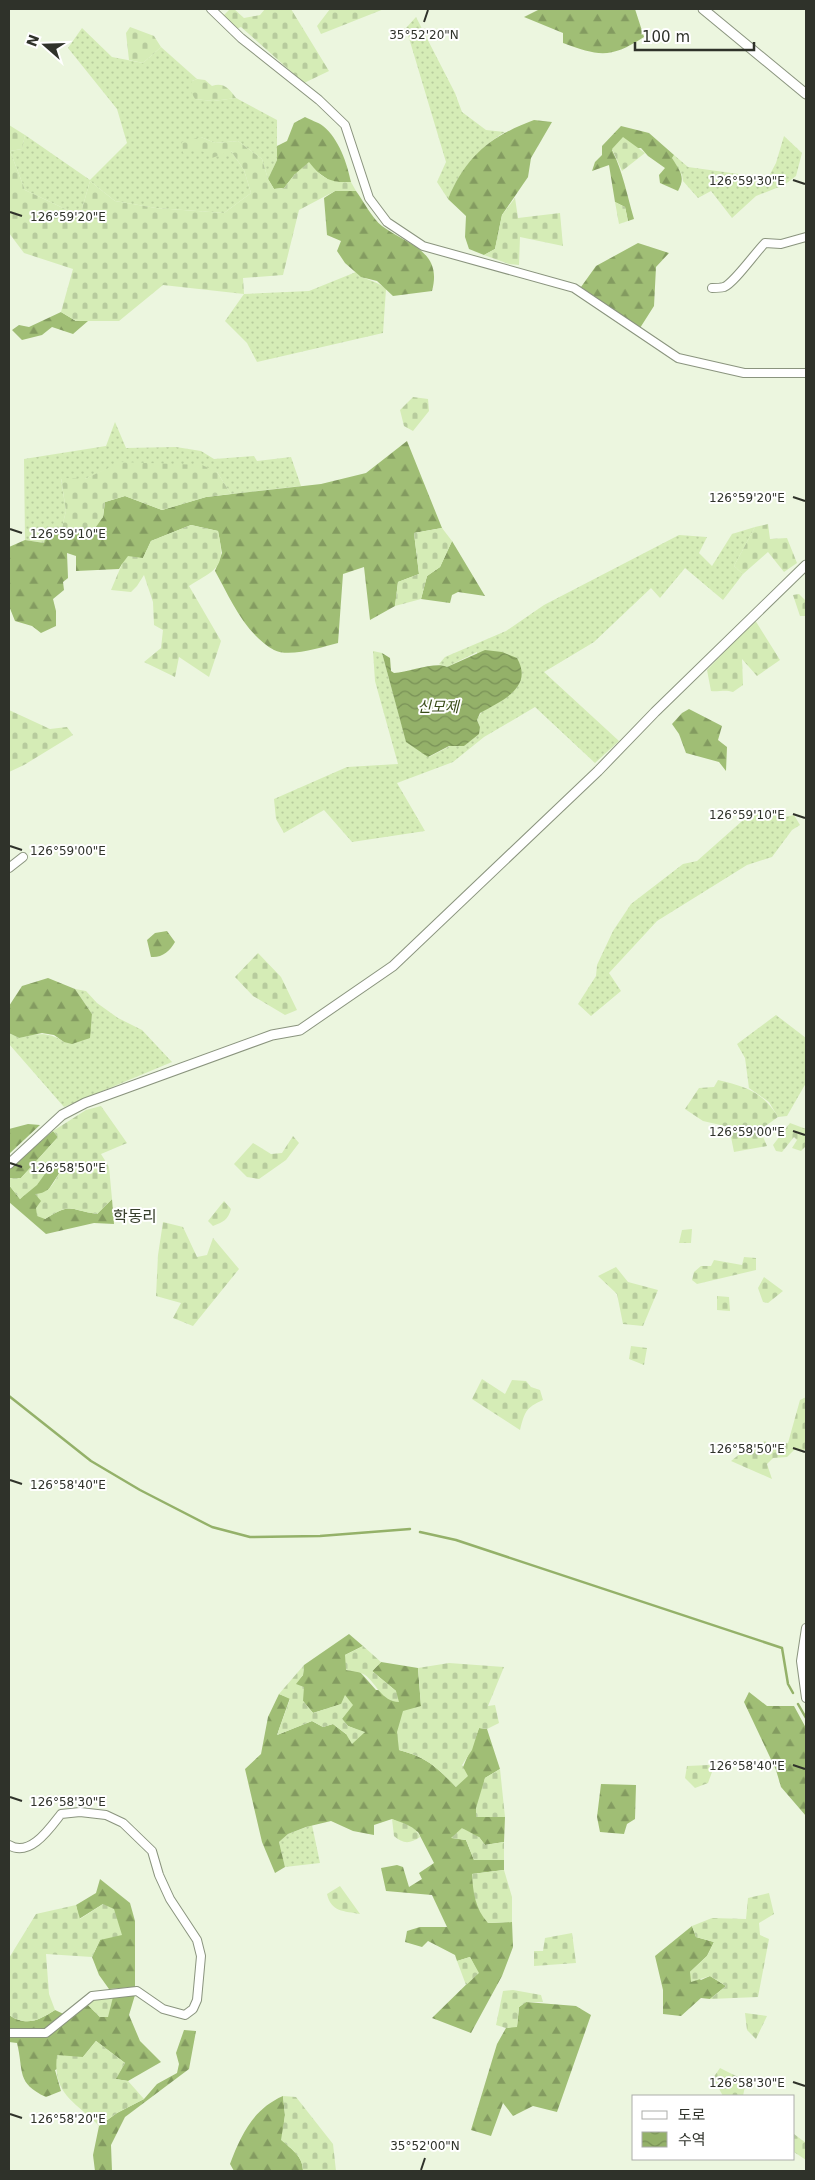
<svg xmlns="http://www.w3.org/2000/svg" width="815" height="2180" viewBox="0 0 815 2180" font-family="'DejaVu Sans','Noto Sans KR',sans-serif">
	<defs>
		<pattern id="grass-dots" width="8" height="8" patternUnits="userSpaceOnUse" patternTransform="scale(1.25)"><rect width="8" height="8" fill="#d5ecb6"/><path d="M2 2h.1M6 6h.1" fill="none" stroke="#b7cb9d" stroke-width="1.8" stroke-linecap="round"/></pattern>
		<pattern id="forest-firs" width="22" height="20" patternUnits="userSpaceOnUse" patternTransform="scale(1.25)"><rect width="22" height="20" fill="#a0be75"/><path d="M5 1l3.5 6h-7zM16 11l3.5 6h-7z" fill="#839b60"/></pattern>
		<pattern id="cemetery-stones" width="16" height="16" patternUnits="userSpaceOnUse" patternTransform="scale(1.25)"><rect width="16" height="16" fill="#d5ecb6"/><path d="M2 7V4a2 2 0 0 1 4 0v3zM10 15v-3a2 2 0 0 1 4 0v3z" fill="#b7cb9d"/></pattern>
		<pattern id="water-waves" width="16" height="10" patternUnits="userSpaceOnUse" patternTransform="scale(1.25)"><rect width="16" height="10" fill="#94b169"/><path d="M0 5q4-4 8 0t8 0" fill="none" stroke="#799157"/></pattern>
	</defs>
	<rect width="100%" height="100%" fill="#ecf6df"/>
	<path fill="url(#grass-dots)" d="M416,17L455,93L462,112L486,130L505,132C478,148 460,170 448,199L437,182L446,162L406,28Z
		M82,28L112,57L143,63L161,47L197,79L192,81L195,99L213,101L236,98L277,120V160L268,179L262,159L238,141L215,143L201,137L194,148L205,151H231L244,170L251,193L224,213L156,208L115,201L90,181L80,216L25,190L10,151L22,149L25,135L90,180L127,143L117,109L68,48Z
		M784,136L802,153L796,176L784,185L756,196L732,218L711,191L698,198L683,181L682,175L672,158L674,155L688,167L768,178L776,163Z
		M356,272C365,281 376,280 386,289L383,333L257,362L247,343L225,321L244,294L309,291Z
		M115,422L126,448L176,447L201,451L214,459L254,456L257,461L291,457L301,486L231,494L217,472L120,463L85,479H61L66,511L61,531L47,529L44,543L25,540L24,459L106,446Z
		M755,527L734,566L743,574L723,600L685,568L660,598L651,588L594,642L544,672L619,741L595,763L535,707L484,737L453,762L397,783L425,831L352,842L324,810L284,833L276,819L274,799L347,767L398,764L375,681L373,651L382,653L406,741L429,757L450,746H464L480,727L477,720L482,711L477,652L447,667L439,664L445,657L506,631L544,605L679,535L707,537L699,553L712,566L732,534Z
		M770,808L780,818L794,815L800,825L792,830L772,857L747,865L657,921L609,973L621,991L591,1016L578,1004L596,976L597,965L613,931L631,904L683,864L697,861L750,814Z
		M75,989L86,991L97,1003L118,1018L142,1030L172,1062L64,1107L9,1044V1033L19,1038C37,1034 48,1031 64,1042L90,1029L92,1014Z
		M776,1015L806,1038V1083L787,1116L778,1117L769,1102L749,1088L745,1058L737,1044Z
		M312,1825L320,1863L285,1867L279,1842L288,1834Z"/>
	<path fill="url(#forest-firs)" d="M540,9H635L644,37C610,59 599,56 563,43V33L524,17Z
		M305,117C310,120 318,122 323,126C339,139 347,163 351,182L333,183L316,171L295,174L284,188L274,189L268,179L277,160V146L287,141L294,123Z
		M534,120L552,122L531,158L528,177L502,215L495,249L484,255L469,249L465,237L466,216L448,199C466,156 491,136 534,120Z
		M621,126L649,133L674,155L672,158C680,171 686,177 678,191L660,183L659,175L665,168L648,156L641,148L612,150C623,172 627,195 634,219L628,221L625,207L615,202L609,165L592,171L595,162L602,155V146Z
		M348,190L356,191C364,202 372,218 382,226C407,245 443,250 432,291L393,296L377,281L361,277L345,263L337,251L341,241L327,235L324,198L335,191Z
		M638,243L669,253L656,267L654,306L640,328L581,287L596,266Z
		M61,312L76,321H88L73,334L52,327L42,335L22,340L12,330L19,325L29,327Z
		M407,441L442,528L414,533L419,574L398,582L395,606L370,620L364,567L343,574L338,643C322,647 289,658 274,650C245,634 230,598 215,571L222,553L218,531L191,525L151,541L143,558L122,564L119,569L76,571V556L67,553L68,578L63,582L64,590L53,599L56,611V626L41,633L32,626L15,621L9,606V547L25,540L44,543L47,529L76,534L103,517L105,502L125,496L162,510L206,497L321,484L366,473Z
		M452,541L485,596L458,592L452,595L450,603L421,599L427,576L440,567Z
		M689,709L722,726L718,740L727,747L726,771L719,762L686,753L679,734L672,724L682,713Z
		M167,931L175,942C170,951 162,958 151,957L147,940L155,933Z
		M48,978L75,989L92,1014L90,1038L72,1044L64,1042L54,1035L42,1033L19,1038L9,1033V1006L22,986Z
		M28,1124L40,1125L9,1154V1129Z
		M53,1131L58,1137L21,1178H10L9,1180V1169Z
		M52,1164H58L60,1172L41,1201L45,1219C72,1202 69,1210 97,1214L112,1199L114,1224L94,1223L46,1234L9,1202V1185L20,1199Z
		M349,1634L363,1646L345,1655L376,1690L396,1691L372,1671L381,1662L418,1668L421,1706L399,1750C426,1757 437,1767 456,1787C462,1766 472,1749 479,1728L487,1729L500,1769L485,1778L477,1817H505L504,1842L485,1845L479,1837L452,1838L466,1840L474,1860H504V1870L472,1874L488,1923L512,1922L513,1947L502,1976L471,2033L432,2018L478,1973L470,1957L457,1961L455,1955L428,1941L422,1947L405,1942L407,1931L420,1927H447L432,1895L386,1891L381,1868L397,1865L403,1867L409,1887L422,1879L419,1873L434,1863L418,1832L392,1819L374,1825V1835L353,1831L331,1821L306,1827L288,1834L279,1842L285,1867L275,1873L262,1842L245,1769L261,1754L268,1717L279,1694L290,1698L277,1735L312,1721L323,1727L333,1724L346,1734L365,1733L348,1726L342,1719L345,1696L342,1704L313,1713L303,1701L295,1684L303,1675L304,1665Z
		M749,1692L767,1706H794L806,1728V1816L781,1787L776,1770L744,1702Z
		M601,1784L636,1785L635,1819L627,1824L624,1834L600,1832L597,1817Z
		M100,1879L130,1903L135,1921V1987L109,1989L99,1975L92,1957L100,1940L103,1904L79,1919L76,1905L96,1893Z
		M692,1926L696,1937L714,1942L707,1956L690,1972L701,1980L710,1976L726,1986L710,1999L701,1998L681,2016L663,2014V1990L655,1956Z
		M135,1995L129,2015L140,2041L161,2062L128,2081L115,2079L125,2063L96,2041L83,2057L55,2070L61,2091L46,2097C16,2083 24,2072 17,2043L9,2042V2015C27,2027 39,2020 55,2010L72,2018L88,2005L100,2017L113,1997Z
		M526,2002L576,2006L591,2015L557,2112L533,2106L513,2116L503,2103L491,2136L471,2130L497,2044L506,2028L517,2026L519,2007Z
		M184,2030L196,2031L189,2069L125,2117L111,2145L112,2171H95L93,2155L99,2126L117,2113L144,2099L157,2084L177,2073L179,2064L176,2053Z
		M283,2096L285,2115L282,2140C292,2150 303,2156 303,2171H234L230,2164C241,2135 253,2109 283,2096Z"/>
	<path fill="url(#cemetery-stones)" d="M230,9H234L244,18L260,15L265,9H291L329,71L304,83L241,27L236,29L223,16Z
		M330,9H384L321,34L317,26Z
		M130,27L154,36L161,47L143,63L129,60L126,33Z
		M197,79L205,80L212,86C224,82 229,89 236,98L213,101L195,99L189,88L192,81Z
		M9,125L25,135L22,149L10,151L25,190L80,216L90,181L115,201L156,208L224,213L251,193L244,170L231,151L212,158C202,149 196,148 183,153L182,142L201,137L215,143L238,141L262,159L268,179L274,189L284,188L295,174L309,162C322,179 331,183 351,182L356,191H335L299,210L283,275L243,278L244,294L163,285L119,321H76L61,312L73,269L24,253L9,233Z
		M623,137L645,153L622,171L612,149Z
		M515,198L518,218L560,213L563,246L520,237L519,265L509,264L484,255L495,249L502,215Z
		M615,202L625,207L628,221L619,224Z
		M413,397L428,399L429,411L413,431L404,426L400,410Z
		M120,462L202,465L217,472L231,494L206,497L162,510L125,496L105,502L103,517L91,534L61,531L66,511L61,478L85,479Z
		M768,524L770,539L787,538L797,563L784,572L768,552L743,574L734,566L755,527Z
		M191,525L218,531C226,568 218,568 189,586L221,641L209,677L179,657L175,677L144,662L161,648L163,630L154,625L153,602L144,575L137,586L131,592L111,590L122,564L128,556L143,558L151,541Z
		M442,528L452,541L440,567L427,576L421,599L395,606L398,582L419,574L414,533Z
		M799,594L806,601V616H800L793,595Z
		M755,620L780,660L757,676L742,659L743,685L733,692C725,689 719,692 711,691L707,670Z
		M9,710L50,729L67,727L73,735L24,765L9,772Z
		M258,953L281,977L297,1010L285,1015L253,996L235,977Z
		M718,1080C746,1087 762,1091 778,1117L760,1130L767,1146L734,1152L729,1127L703,1121L685,1109L699,1088L714,1087Z
		M101,1106L127,1143L101,1154L109,1167L112,1199L97,1214C69,1210 72,1202 45,1219L37,1216L36,1208L41,1201L35,1194C50,1193 53,1184 60,1172L58,1164H52L37,1185L20,1199L9,1185L10,1178H21L58,1137L53,1131L86,1110Z
		M790,1123L806,1129V1146L801,1151L792,1148L797,1140L794,1137L782,1152L776,1151L773,1145Z
		M293,1136L299,1143L286,1160L259,1179L247,1177L234,1164L253,1143L271,1154L282,1153Z
		M224,1201L231,1209C228,1220 223,1222 213,1226L208,1221Z
		M163,1222L183,1227L197,1257L207,1255L213,1238L239,1269L193,1326L173,1318L181,1303L156,1296L158,1255Z
		M692,1229L691,1243H679L682,1230Z
		M744,1257L756,1258V1270L697,1284L692,1280L694,1272L701,1266H711L714,1260L742,1265Z
		M616,1267L628,1282L658,1290L643,1326L623,1324L617,1294L598,1276Z
		M764,1277L783,1291L768,1303L763,1302L758,1288Z
		M717,1296L729,1297L730,1311L717,1310Z
		M631,1346L647,1348L644,1365L629,1359Z
		M482,1379L505,1394L512,1380L526,1381L531,1387L540,1390L543,1400C525,1408 525,1412 520,1430L472,1399Z
		M806,1397V1450H794L787,1457L773,1458L767,1464L772,1479L731,1461L746,1449L765,1441L770,1445L788,1443L800,1400Z
		M363,1646L381,1662L372,1671L396,1691L399,1702C381,1701 377,1684 365,1675C361,1672 351,1671 346,1670L345,1655Z
		M449,1663L504,1667L488,1706L495,1705L499,1723L487,1729L479,1728L472,1750L462,1765L468,1776L456,1787C437,1767 426,1757 399,1750L397,1732L403,1711L421,1706L418,1668Z
		M304,1665L303,1675L296,1684L304,1687L303,1701L313,1713L341,1704L345,1695L353,1705L342,1719L348,1726L365,1732L352,1744L346,1734L333,1724L323,1727L312,1721L277,1735L290,1699L279,1694Z
		M709,1765L712,1772L708,1783L695,1788L685,1778L687,1766Z
		M500,1769L505,1817H476V1808L485,1778Z
		M392,1819C403,1823 416,1826 420,1837C410,1844 403,1844 394,1836Z
		M462,1828L479,1837L485,1845L504,1842V1860H474L466,1840L451,1838Z
		M504,1870L512,1897V1922L488,1923C475,1909 473,1892 472,1874Z
		M340,1886L360,1914C344,1911 331,1912 327,1894Z
		M769,1893L774,1914L759,1923L760,1935L769,1939L758,1997L710,1999L726,1986L710,1976L691,1982L690,1972L707,1956L714,1942L696,1937L692,1926L712,1918L746,1919L748,1898Z
		M103,1904L114,1909L122,1935L100,1940L92,1957L46,1954L49,1994L55,2010C39,2020 27,2027 9,2015V1958L36,1914L76,1905L80,1919Z
		M572,1933L576,1963L534,1966V1951H543L545,1938Z
		M470,1957L479,1973L466,1985L457,1961Z
		M513,1990L541,1995L543,2002H526L519,2007L517,2027L506,2028L496,2025L503,1991Z
		M113,1997L108,2017H100L88,2005L96,1999Z
		M745,2013L767,2016L756,2039L747,2030Z
		M96,2041L125,2063L116,2079L128,2081L144,2099L117,2113L99,2126C75,2101 52,2095 57,2055L83,2057Z
		M720,2068L746,2081L743,2096H723L713,2078Z
		M283,2096L296,2097L333,2144L336,2171H303C303,2156 292,2150 281,2140L285,2115Z
		M794,2134L806,2143V2160L794,2152Z"/>
	<path fill="url(#water-waves)" d="M485,650L502,652L517,658C534,688 501,701 480,713L477,720L480,727L479,734L464,746H449L428,757L406,742L382,653L390,658L391,671L394,673C409,672 437,661 447,667Z"/>
	<g fill="none" stroke-linecap="round" stroke-linejoin="round">
		<path stroke="#94b169" stroke-width="2.5" d="M9,1396L91,1461L140,1490L212,1527L250,1537L320,1536L410,1529
			M420,1532L456,1540L782,1648L788,1684L793,1693
			M798,1704L806,1718"/>
		<g stroke="#8a947e" stroke-width="10">
			<path id="minor" d="M211,9L241,38L319,100L345,125L369,198L387,222L423,246L574,288L678,358L744,373H806
				M712,288C715,288 720,288 724,287C734,283 755,253 765,243L781,244L806,237
				M9,868L23,857
				M806,1628L801,1661L806,1698
				M9,1845C30,1858 50,1828 61,1814L80,1812L106,1815L123,1823L152,1851L159,1875L170,1899L197,1940L201,1956L197,2000L193,2009L185,2015L163,2009L137,1991L92,1996L46,2033H9"/>
		</g>
		<g stroke="#8a947e" stroke-width="11">
			<path id="tertiary" d="M703,9L806,94
				M9,1164L62,1115L85,1103L272,1035L300,1030L393,966L598,771L655,712L806,565"/>
		</g>
		<use href="#minor" stroke="#fff" stroke-width="8"/>
		<use href="#tertiary" stroke="#fff" stroke-width="9"/>
	</g>
	<path fill="none" stroke="#2f322a" stroke-width="2" d="M424,22L428,10M793,180L805,184M10,212L22,216M793,497L805,501M10,529L22,533M793,814L805,818M10,846L22,850M793,1131L805,1135M10,1163L22,1167M793,1448L805,1452M10,1480L22,1484M793,1765L805,1769M10,1797L22,1801M793,2082L805,2086M10,2114L22,2118M421,2170L425,2158"/>
	<g text-anchor="middle" stroke-width="4" stroke-linejoin="round" paint-order="stroke">
		<g font-size="15" font-style="italic" fill="#394c18" stroke="#fff">
			<text x="438" y="712">신모제</text>
		</g>
		<g font-size="16" fill="#373f2c" stroke="#fff">
			<text x="135" y="1222">학동리</text>
		</g>
	</g>
	<g font-size="12" text-anchor="middle" fill="#2f322a" stroke="#fff" stroke-width="4" stroke-linejoin="round" paint-order="stroke">
		<text x="424" y="39">35°52'20"N</text>
		<text x="747" y="185">126°59'30"E</text>
		<text x="68" y="221">126°59'20"E</text>
		<text x="747" y="502">126°59'20"E</text>
		<text x="68" y="538">126°59'10"E</text>
		<text x="747" y="819">126°59'10"E</text>
		<text x="68" y="855">126°59'00"E</text>
		<text x="747" y="1136">126°59'00"E</text>
		<text x="68" y="1172">126°58'50"E</text>
		<text x="747" y="1453">126°58'50"E</text>
		<text x="68" y="1489">126°58'40"E</text>
		<text x="747" y="1770">126°58'40"E</text>
		<text x="68" y="1806">126°58'30"E</text>
		<text x="747" y="2087">126°58'30"E</text>
		<text x="68" y="2123">126°58'20"E</text>
		<text x="425" y="2150">35°52'00"N</text>
	</g>
	<rect width="815" height="2180" fill="none" stroke="#2f322a" stroke-width="20"/>
	<rect x="632" y="2095" width="162" height="65" fill="#ffffff" stroke="#acadaa"/>
	<rect x="642" y="2111" width="25" height="8" fill="#ffffff" stroke="#acadaa"/>
	<text x="678" y="2120" font-size="15" fill="#2f322a">도로</text>
	<rect x="642" y="2132" width="25" height="15" fill="url(#water-waves)" stroke="#acadaa"/>
	<text x="678" y="2145" font-size="15" fill="#2f322a">수역</text>
	<g transform="translate(45 45) rotate(290)" stroke="#ffffff" stroke-width="4" paint-order="stroke">
	<path d="M0-4L9 19L0 12L-9 19Z" fill="#2f322a"/>
	<text y="-8" font-size="14" font-weight="bold" text-anchor="middle" fill="#2f322a">N</text>
	</g>
	<path d="M635 42v8h119v-8" fill="none" stroke="#2f322a" stroke-width="2.5"/>
	<text x="642" y="42" font-size="15" fill="#2f322a" stroke="#ffffff" stroke-width="4" paint-order="stroke">100 m</text>
</svg>
